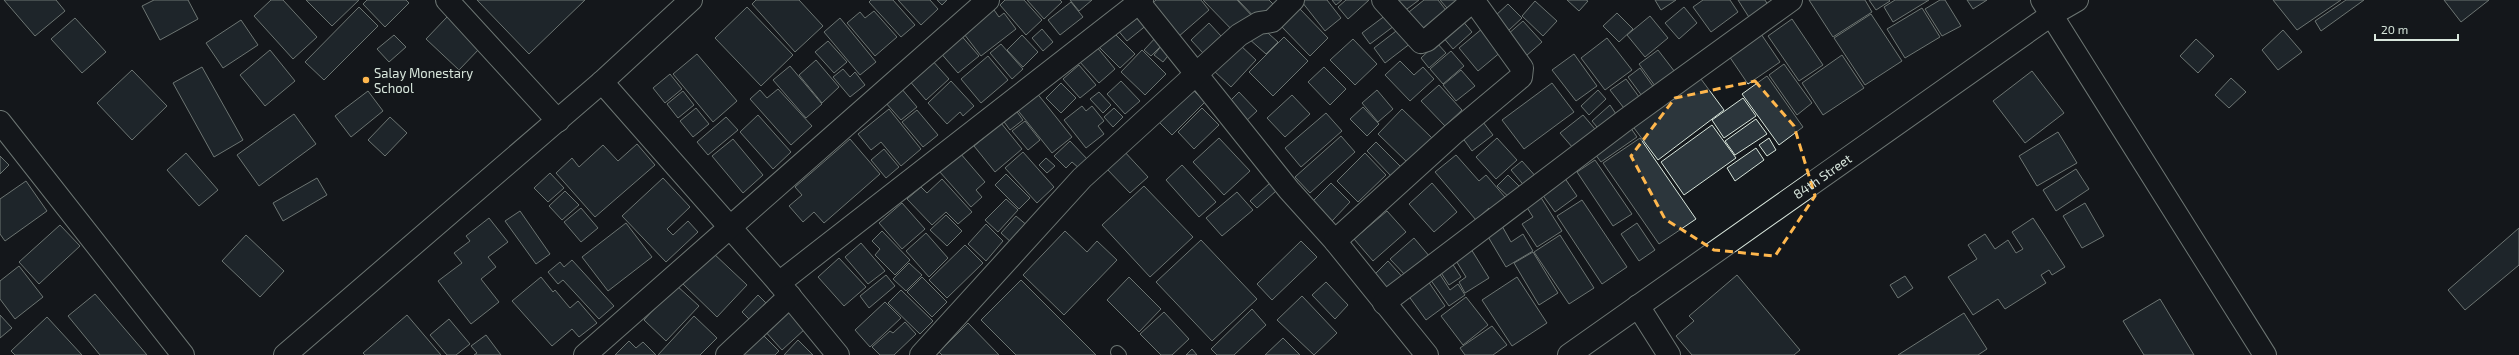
<svg xmlns="http://www.w3.org/2000/svg" width="2519" height="355" viewBox="0 0 2519 355" font-family="'Exo 2',sans-serif">
	<rect width="100%" height="100%" fill="#14181c"/>
	<path fill="#2c363c" stroke="#d8e6dc" d="M4,0H56L65,11L35,36Z
		M154,0H188L198,19L160,40L142,6Z
		M271,0H283L317,37L293,59L254,16Z
		M306,0H359L332,26Z
		M367,0H406L409,3L385,27L363,4Z
		M477,0H585L529,54Z
		M756,0H799L823,26L795,52L752,4Z
		M871,0H893L915,25L901,37L869,2Z
		M898,0H930L938,9L921,25Z
		M937,0H947L942,5Z
		M1005,0H1024L1042,20L1026,35L1000,5Z
		M1027,0H1060L1062,2L1044,19Z
		M1070,0H1092L1079,11Z
		M1156,0H1201L1209,10L1178,37L1150,5Z
		M1203,0H1237L1254,18L1237,35Z
		M1238,0H1269L1277,8L1261,24Z
		M1304,0H1327L1341,18L1325,31L1302,2Z
		M1332,0H1342L1336,5Z
		M1346,0H1369L1348,19L1338,7Z
		M1394,0H1419L1403,12Z
		M1424,0H1438L1449,14L1421,37L1404,16Z
		M1440,0H1471L1453,15Z
		M1567,0H1586L1588,1L1579,11Z
		M1655,0H1676L1661,10Z
		M1703,0H1730L1738,12L1711,32L1693,7Z
		M1738,0H1765L1771,10L1752,22Z
		M1809,0H1865L1872,12L1833,37Z
		M1869,0H1889L1890,1L1876,10Z
		M1895,0H1929L1893,22L1884,7Z
		M1940,0H1945L1961,26L1942,36L1925,9Z
		M1967,0H1987L1973,9Z
		M2273,0H2341L2297,30Z
		M2346,0H2364L2321,31L2315,21Z
		M2444,0H2489L2461,22Z
		M1535,1L1557,21L1543,36L1522,16Z
		M1071,2L1083,17L1060,35L1048,20Z
		M1508,4L1522,18L1509,30L1495,16Z
		M359,7L378,26L324,80L305,62Z
		M747,7L793,55L761,86L715,38Z
		M992,7L999,17L1004,13L1016,29L981,56L961,30Z
		M1684,7L1697,23L1679,39L1665,23Z
		M1299,8L1328,38L1310,56L1281,26Z
		M1922,8L1940,37L1905,58L1887,29Z
		M1137,10L1148,24L1127,41L1116,28Z
		M874,11L897,37L875,56L847,23L860,12L865,18Z
		M1390,12L1398,23L1370,44L1362,33Z
		M1617,13L1633,29L1619,42L1603,26Z
		M1871,14L1902,61L1865,85L1834,38Z
		M1650,16L1668,38L1645,57L1627,35Z
		M447,17L480,48L459,70L426,39Z
		M75,18L106,52L82,73L51,39Z
		M840,18L876,62L860,75L824,32Z
		M1461,19L1472,32L1453,49L1442,36Z
		M1792,19L1823,65L1799,81L1768,36Z
		M241,20L258,45L223,68L206,43Z
		M1523,21L1542,42L1526,56L1507,35Z
		M1209,23L1221,36L1203,53L1191,40Z
		M1260,26L1278,42L1266,54L1248,38Z
		M1400,28L1411,43L1385,63L1374,48Z
		M1483,28L1502,51L1478,71L1459,48Z
		M1042,29L1053,42L1043,51L1032,38Z
		M1111,30L1135,54L1120,68L1096,44Z
		M2283,30L2302,52L2278,70L2262,50Z
		M959,33L979,56L958,73L939,51Z
		M1761,34L1780,62L1748,84L1729,56Z
		M394,35L406,47L389,62L377,49Z
		M1022,35L1038,52L1023,67L1007,50Z
		M1158,35L1165,42L1151,56L1144,50Z
		M1284,37L1308,61L1273,96L1249,72Z
		M1607,38L1632,70L1605,90L1581,58Z
		M1353,39L1377,64L1355,85L1330,60Z
		M2196,39L2214,56L2198,73L2180,56Z
		M828,41L847,62L834,73L815,52Z
		M1437,43L1446,53L1429,68L1421,58Z
		M1001,44L1023,69L1012,79L990,53Z
		M1239,44L1256,60L1231,87L1212,69Z
		M1162,45L1171,52L1163,62L1154,55Z
		M1096,46L1115,69L1099,83L1079,61Z
		M270,50L295,81L265,106L240,75Z
		M1142,50L1166,74L1145,95L1121,72Z
		M1658,50L1678,76L1658,90L1639,64Z
		M1451,51L1464,66L1443,84L1430,69Z
		M697,54L737,101L713,122L673,74Z
		M1574,54L1597,86L1576,101L1552,70Z
		M1842,55L1864,88L1823,115L1802,83Z
		M988,56L1008,80L981,103L961,79Z
		M931,59L949,79L926,100L908,79Z
		M816,60L839,87L822,103L799,75Z
		M1400,61L1414,75L1423,67L1434,79L1410,101L1385,75Z
		M1784,64L1812,103L1797,115L1769,75Z
		M1079,65L1096,85L1080,98L1063,79Z
		M790,66L822,104L806,118L773,80Z
		M202,67L243,140L214,157L173,83Z
		M1324,67L1346,89L1330,105L1308,82Z
		M1640,68L1657,92L1645,100L1628,77Z
		M843,69L850,77L855,72L865,85L850,97L833,77Z
		M132,70L167,106L132,140L97,103Z
		M1461,70L1475,86L1456,101L1443,85Z
		M2032,71L2064,113L2025,143L1993,101Z
		M670,74L682,89L665,103L653,88Z
		M1698,75L1724,110L1658,160L1631,124Z
		M1767,76L1803,127L1779,145L1742,94Z
		M2231,78L2246,92L2229,108L2215,95Z
		M1626,79L1642,101L1627,112L1610,90Z
		M951,81L974,106L963,116L960,112L947,124L928,103Z
		M1121,81L1140,101L1125,114L1107,94Z
		M1061,83L1076,98L1061,113L1046,98Z
		M1552,83L1574,112L1524,149L1502,120Z
		M1439,85L1462,110L1445,126L1421,101Z
		M1189,86L1205,102L1172,135L1156,119Z
		M901,88L917,107L901,120L885,102Z
		M778,89L812,126L791,145L750,99L760,90L767,98Z
		M1377,90L1393,109L1378,122L1362,103Z
		M1598,90L1606,99L1589,115L1581,106Z
		M368,91L383,111L351,137L335,116Z
		M683,91L694,105L678,118L667,104Z
		M1036,92L1072,137L1052,153L1016,108Z
		M1099,92L1111,105L1103,113L1090,99Z
		M1239,92L1257,111L1245,122L1228,103Z
		M1292,95L1310,114L1285,137L1267,118Z
		M1743,98L1756,116L1724,138L1712,120Z
		M1610,105L1620,120L1601,132L1592,121Z
		M1082,106L1086,111L1092,106L1104,121L1098,126L1104,134L1086,148L1064,120Z
		M1363,107L1379,124L1367,136L1350,119Z
		M696,108L709,124L693,137L680,121Z
		M1114,108L1123,117L1113,127L1104,117Z
		M1202,108L1219,125L1194,149L1178,132Z
		M889,109L921,149L901,166L881,142L871,150L858,134Z
		M1015,109L1023,120L1010,130L1002,119Z
		M1402,109L1432,138L1408,163L1378,134Z
		M917,110L938,135L923,147L902,122Z
		M1326,113L1342,131L1301,167L1285,148Z
		M294,114L316,144L259,186L237,155Z
		M758,115L791,152L773,169L740,132Z
		M1583,115L1595,129L1573,148L1560,133Z
		M390,117L407,133L385,156L368,140Z
		M726,117L738,130L708,155L697,142Z
		M1756,119L1767,134L1735,155L1725,141Z
		M1025,121L1040,140L1028,150L1012,131Z
		M1483,122L1493,135L1472,151L1462,137Z
		M1001,123L1022,149L995,172L974,146Z
		M1628,124L1637,137L1601,162L1592,150Z
		M1712,125L1736,158L1684,195L1661,162Z
		M2058,132L2077,163L2037,186L2019,156Z
		M1341,136L1355,152L1310,193L1295,177Z
		M1219,138L1250,171L1224,195L1193,162Z
		M1497,138L1517,160L1496,179L1476,157Z
		M1640,138L1696,219L1659,244L1603,163Z
		M1769,138L1776,150L1767,156L1759,145Z
		M733,139L763,175L743,193L712,156Z
		M850,139L880,174L824,223L814,212L803,222L789,206L802,195L795,187Z
		M1070,141L1089,161L1080,169L1072,162L1066,168L1054,156Z
		M1376,142L1402,168L1392,177L1367,151Z
		M637,144L655,165L595,217L556,173L572,158L579,167L603,145L618,161Z
		M1756,148L1764,160L1735,181L1727,168Z
		M884,149L899,167L886,178L871,160Z
		M1123,150L1148,177L1130,193L1105,167Z
		M1023,152L1054,187L1037,203L1005,168Z
		M186,153L218,190L199,206L167,170Z
		M960,153L985,182L976,190L982,197L971,207L939,171Z
		M1365,153L1386,175L1358,202L1337,181Z
		M1456,155L1479,181L1486,175L1511,204L1496,216L1489,208L1476,220L1435,172Z
		M0,156L9,165L0,174Z
		M1046,158L1055,166L1047,173L1039,165Z
		M1595,160L1632,214L1613,226L1577,172Z
		M1522,161L1538,179L1527,189L1511,170Z
		M1182,165L1216,202L1199,217L1166,180Z
		M2076,169L2089,189L2056,211L2043,190Z
		M550,173L564,188L548,202L534,188Z
		M1006,174L1030,198L1019,209L995,185Z
		M1562,174L1577,196L1555,212L1539,190Z
		M1508,175L1524,191L1514,202L1497,186Z
		M317,178L327,195L283,221L273,203Z
		M663,178L690,207L667,229L673,235L688,221L698,232L666,262L622,216Z
		M942,179L972,212L958,224L946,212L932,225L907,199L921,187L927,193Z
		M26,181L47,211L5,241L0,234V199Z
		M1270,183L1276,191L1257,208L1250,201Z
		M1331,183L1350,202L1332,221L1312,202Z
		M1432,183L1457,212L1434,232L1409,204Z
		M1144,186L1193,237L1150,277L1102,225Z
		M565,191L579,205L562,220L549,206Z
		M1237,192L1253,210L1222,236L1206,218Z
		M1540,196L1562,231L1537,247L1522,224L1533,217L1526,206Z
		M1006,199L1018,210L998,232L985,220Z
		M1582,200L1627,267L1602,284L1557,216Z
		M902,203L925,229L902,249L879,223Z
		M2085,203L2104,236L2082,248L2063,216Z
		M581,208L598,228L581,242L564,222Z
		M520,211L550,254L536,264L505,221Z
		M1387,211L1406,232L1373,261L1354,239Z
		M946,215L962,231L947,246L930,230Z
		M1016,216L1029,227L1013,244L1001,233Z
		M489,218L508,242L488,257L496,267L481,279L499,302L471,324L438,281L462,263L454,253L470,241L466,236Z
		M2033,218L2065,267L2052,275L2049,270L2041,275L2046,283L2005,309L1998,299L1973,315L1948,277L1977,259L1968,245L1985,234L1995,249L2008,240L2016,253L2023,249L2012,232Z
		M626,223L652,257L608,291L582,257Z
		M1637,223L1655,250L1639,261L1621,234Z
		M986,224L1003,241L986,261L968,244Z
		M60,225L80,246L39,284L19,262Z
		M1502,226L1511,242L1523,234L1533,251L1506,267L1487,235Z
		M2519,228V265L2465,310L2448,290Z
		M882,231L910,260L895,275L875,255L880,249L872,241Z
		M1065,231L1087,252L1097,241L1117,260L1064,315L1023,275Z
		M926,233L948,258L929,277L906,251Z
		M246,235L284,271L260,297L222,261Z
		M1560,235L1594,288L1569,304L1534,252Z
		M1414,238L1430,257L1407,277L1390,259Z
		M1201,240L1257,299L1212,341L1156,282Z
		M1301,241L1317,257L1272,300L1257,284Z
		M861,243L885,271L868,284L845,257Z
		M965,245L983,263L947,298L929,280Z
		M1471,249L1489,278L1465,293L1459,282L1466,277L1455,259Z
		M712,252L747,285L717,317L682,283Z
		M1533,252L1558,293L1539,305L1514,263Z
		M839,258L866,287L844,306L818,277Z
		M572,260L614,306L599,319L563,280L558,284L548,272L560,262L564,267Z
		M1450,260L1461,277L1449,285L1438,268Z
		M1388,261L1407,282L1392,296L1373,276Z
		M909,263L922,275L906,291L893,279Z
		M19,266L43,297L15,319L0,299V281Z
		M1439,273L1450,290L1458,284L1465,295L1449,306L1430,279Z
		M886,275L895,286L869,308L860,296Z
		M1737,275L1800,350L1794,355H1692L1676,336L1694,321L1689,316Z
		M1905,276L1913,288L1898,298L1890,285Z
		M541,277L553,292L555,290L570,308L578,301L597,323L579,337L572,329L552,346L512,301Z
		M922,277L947,302L932,317L907,292Z
		M1129,277L1161,309L1139,332L1107,300Z
		M1517,277L1547,323L1512,346L1482,300Z
		M1021,280L1096,355H1016L981,320Z
		M1428,281L1445,306L1426,320L1408,295Z
		M1326,282L1348,305L1335,319L1312,295Z
		M676,285L699,306L666,341L644,320Z
		M901,290L933,321L920,334L888,303Z
		M95,294L147,355H100L68,316Z
		M758,295L769,306L753,323L742,312Z
		M1302,296L1337,333L1314,355L1277,320Z
		M1466,297L1488,325L1463,345L1441,316Z
		M2160,299L2194,355H2144L2123,321Z
		M885,302L901,318L870,347L855,330Z
		M786,309L805,329L782,350L764,330Z
		M1252,309L1266,325L1234,355H1217L1211,349Z
		M1164,312L1189,339L1172,355H1161L1140,334Z
		M1964,313L1987,349L1978,355H1898Z
		M0,315L12,328L0,338Z
		M407,315L441,355H365L363,353Z
		M694,316L717,338L700,355H658Z
		M47,317L82,355H15L11,351Z
		M449,319L470,344L456,355H447L430,335Z
		M905,322L916,334L894,355H880L872,347L890,331L893,333Z
		M968,323L999,355H942L939,352Z
		M1492,326L1507,345L1493,355H1465L1460,348Z
		M486,335L501,355H474L477,353L471,346Z
		M763,335L779,351L775,355H743Z
		M1283,338L1300,355H1265Z
		M798,340L813,355H784Z
		M629,341L636,348L643,342L656,355H615Z
		M1192,349L1197,355H1186Z"/>
	<g fill="none" stroke-linecap="round" stroke-linejoin="round">
		<g stroke="#d8e6dc" stroke-width="14">
			<path id="lane" d="M1117,352L1120,355"/>
		</g>
		<g stroke="#d8e6dc" stroke-width="24">
			<g id="street">
				<path d="M447,0L558,121"/>
				<path d="M1137,0L1289,190L1335,241L1427,355"/>
				<path d="M602,82L779,283L838,355"/>
				<path d="M0,122L183,355"/>
				<path d="M1335,241L1453,134L1521,77L1522,68L1476,4L1472,2L1468,5L1427,40L1421,42L1383,0"/>
				<path d="M779,283L1142,0"/>
				<path d="M1384,303L1624,121L1791,0"/>
				<path d="M1638,306L1669,355"/>
				<path d="M585,355L988,0"/>
				<path d="M727,355L790,296"/>
				<path d="M921,355L1082,178L1239,35L1259,23L1272,21L1293,0"/>
				<path id="s1" d="M1569,355L2051,15L2077,0"/>
			</g>
		</g>
		<g stroke="#d8e6dc" stroke-width="24">
			<path id="secondary" d="M2042,0L2265,355
				M285,355L602,82L691,0"/>
		</g>
		<use href="#lane" stroke="#14181c" stroke-width="12"/>
		<use href="#street" stroke="#14181c" stroke-width="22"/>
		<use href="#secondary" stroke="#14181c" stroke-width="22"/>
	</g>
	<path d="M0 0H2519V355H0ZM1755,81L1794,126L1815,196L1775,256L1714,250L1665,219L1631,156L1675,98Z" fill="#14181c" fill-opacity=".55" fill-rule="evenodd"/>
	<path fill="none" stroke="#ffb74d" stroke-width="3" stroke-dasharray="8 5" stroke-linejoin="round" d="M1755,81L1794,126L1815,196L1775,256L1714,250L1665,219L1631,156L1675,98Z"/>
	<circle fill="#ffb74d" stroke="#14181c" stroke-width="1.5" cx="366" cy="80" r="4"/>
	<g text-anchor="middle" stroke-width="3" stroke-linejoin="round" paint-order="stroke">
		<g font-size="13" fill="#d8e6dc" stroke="#14181c" text-anchor="start">
			<text x="374" y="78">Salay Monestary<tspan x="374" dy="15">School</tspan></text>
		</g>
		<g font-size="13" fill="#d8e6dc" stroke="#14181c">
			<text dy="5" stroke="none"><textPath href="#s1" startOffset="310">84th Street</textPath></text>
		</g>
	</g>
	<path d="M2375 34v6h83v-6" fill="none" stroke="#d8e6dc" stroke-width="2"/>
	<text x="2381" y="34" font-size="12" fill="#d8e6dc" stroke="#14181c" stroke-width="3" paint-order="stroke">20 m</text>
</svg>
